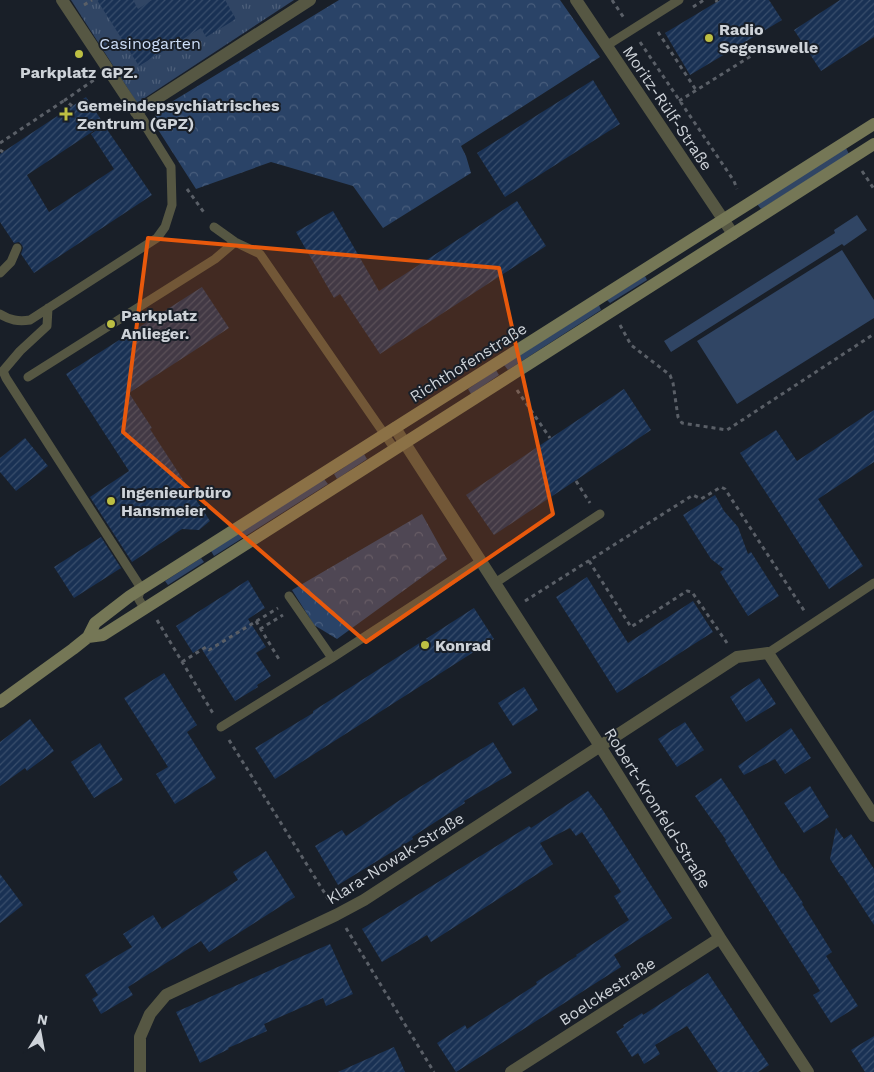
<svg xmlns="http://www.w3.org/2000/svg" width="874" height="1072" viewBox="0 0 874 1072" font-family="'Work Sans',sans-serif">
	<defs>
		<pattern id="forest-crowns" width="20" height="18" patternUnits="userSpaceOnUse" patternTransform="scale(1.25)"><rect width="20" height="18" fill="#2a4367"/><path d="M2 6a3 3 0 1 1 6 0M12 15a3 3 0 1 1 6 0" fill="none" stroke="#485d7c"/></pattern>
		<pattern id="park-tufts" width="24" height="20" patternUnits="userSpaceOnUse" patternTransform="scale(1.25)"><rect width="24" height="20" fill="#304564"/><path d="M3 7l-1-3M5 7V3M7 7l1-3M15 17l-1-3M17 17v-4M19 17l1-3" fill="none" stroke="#4d5f7a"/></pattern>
		<pattern id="building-hatch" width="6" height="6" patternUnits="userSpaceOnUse" patternTransform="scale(1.25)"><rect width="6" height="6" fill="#193154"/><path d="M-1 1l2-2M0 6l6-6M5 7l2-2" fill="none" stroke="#394e6c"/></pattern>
	</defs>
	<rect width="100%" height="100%" fill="#191f28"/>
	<path fill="#304564" d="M846,148L849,154L761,209L757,204Z
		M857,215L867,230L844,246L842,244L671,352L664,341L835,233L834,230Z
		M842,250L874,300V318L737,404L697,341Z
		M645,276L647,280L610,303L607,300Z
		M599,305L601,310L508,370L504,365Z
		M496,370L499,375L471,394L468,389Z
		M364,454L367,459L337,479L334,474Z
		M324,479L328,484L214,556L211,551Z
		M201,558L204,562L168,585L165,581Z"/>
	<path fill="url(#forest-crowns)" d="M339,0H560L600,57L461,146L466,156L471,173L383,228L353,186L271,162L196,189L157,128L155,112Z
		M422,514L447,559L337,639L314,625L292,590Z"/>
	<path fill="url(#park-tufts)" d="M71,0H294L137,103Z"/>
	<path fill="url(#building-hatch)" d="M97,0H133L138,9L152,0H225L236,19L206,37L201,28L139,66Z
		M720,0H769L782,20L690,75L665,33Z
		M840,0H874V37L821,71L794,30Z
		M593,80L620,124L505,197L477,153Z
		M86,97L104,124L27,175L49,212L114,169L91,134L104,125L152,195L34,273L21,254L23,248L22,245L19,242L14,243L0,222V154Z
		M517,201L546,246L380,354L340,294L334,298L296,232L333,211L379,291Z
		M202,287L229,328L129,393L152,428L150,429L210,521L199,530L182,529L132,562L90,497L129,471L66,374Z
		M624,389L651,430L494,535L466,495Z
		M874,410V462L818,499L863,566L829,589L740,453L776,430L797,461Z
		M25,438L48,466L16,491L0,472V458Z
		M715,495L724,511L738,527L748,554L751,552L779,596L748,616L720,572L724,569L711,559L683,515Z
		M101,537L121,568L74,598L54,567Z
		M587,577L628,643L693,601L713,632L617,693L556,597Z
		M248,580L265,608L248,619L266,647L256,653L271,676L257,685L258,687L235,701L201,648L193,653L176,626Z
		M474,608L494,639L275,779L255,748L313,713V711L337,696Z
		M164,673L197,725L187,732L216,778L175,804L156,774L168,767L124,698Z
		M759,678L776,704L746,722L730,697Z
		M524,687L538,710L513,726L498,703Z
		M30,719L54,751L27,771L25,768L0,786V742Z
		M685,722L704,750L677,767L658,739Z
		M791,728L811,758L785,774L775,759L744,775L738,766Z
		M493,742L512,773L464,801L465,803L412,837L413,839L338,885L315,846L342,830L346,836L415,790Z
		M100,743L123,780L94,798L71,762Z
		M721,778L740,806L782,874L783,873L803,903L802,904L832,952L826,956L858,1006L831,1023L813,995L820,991L731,851L725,841L726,840L695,796Z
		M810,786L829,817L804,833L784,803Z
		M588,791L602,809L672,918L614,955L621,967L456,1072L437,1043L465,1025L467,1029L537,984L536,982L577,956L576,955L629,920L614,896L621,892L582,832L576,836L570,828L540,843L553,864L431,942L427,935L382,962L362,929L529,826L531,828Z
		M836,828L844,839L851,834L874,869V925L842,876H841L830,859Z
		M266,851L295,897L209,952L201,941L128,987L133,995L101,1014L92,999L98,995L85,975L132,947L123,934L153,915L162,929L238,880L233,872Z
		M0,874L23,905L0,923Z
		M330,944L353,994L326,1006L323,998L264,1024L267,1031L228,1048L229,1049L200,1063L176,1012Z
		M708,973L769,1065L758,1072H718L687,1026L655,1045L660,1054L644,1064L638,1053L632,1057L616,1032L624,1027L623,1025L642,1013L643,1015Z
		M874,1036V1072H865L851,1050Z
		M394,1047L405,1072H338Z"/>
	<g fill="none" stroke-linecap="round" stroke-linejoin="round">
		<path stroke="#5a5f67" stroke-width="3" stroke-dasharray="4 4" stroke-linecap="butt" d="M612,0L624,18
			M716,0L717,2
			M84,5L92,0
			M693,7L704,0
			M658,32L696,90
			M640,42L734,181L737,189
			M679,101L751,56L742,44
			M72,106L65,100L94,80
			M0,143L65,100
			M0,150L3,152
			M862,171L874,189
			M187,189L205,214
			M620,325L631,345L670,375L673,383L678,417L682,423L727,430L874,334
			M517,390L550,438
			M576,481L590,503
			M589,561L631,627L687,591L692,592L727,643
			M525,601L693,495L701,499L721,487L725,489L805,612
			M157,620L214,715
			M256,621L280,661
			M260,629L283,615
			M182,662L206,647L209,650L278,608
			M229,740L329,900
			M346,928L434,1072"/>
		<path stroke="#565743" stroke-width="9" d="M606,46L679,0
			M214,227L235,242L260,254L394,448
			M0,273L11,262L17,248
			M48,308L47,326L20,351L3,371L6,378L141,588L138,598L144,608
			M0,314C10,320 18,322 30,320L157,238L165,227L172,205L171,167L143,122
			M28,377L215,259L235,242
			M495,583L600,514
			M289,596L332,658
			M768,653L874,583
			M221,727L332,658L481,561"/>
		<path stroke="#565743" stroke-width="12" d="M62,0L143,122
			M576,0L733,234
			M136,112L310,0
			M395,428L600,746L720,938L808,1072
			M140,1072V1037L150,1014L166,995L336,915L364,900L737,657L768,653L874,816
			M511,1072L720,938"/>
		<path stroke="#757756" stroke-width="12" d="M88,637L103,635L874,144
			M0,702L73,649L88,637L95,623L130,596L874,124"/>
	</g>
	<path fill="#e8590c" fill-opacity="0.2" stroke="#e8590c" stroke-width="4" stroke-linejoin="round" d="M148,238L499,268L553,514L366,642L123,432Z"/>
	<g fill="#bdbf43" stroke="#191f28" stroke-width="2">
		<circle cx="709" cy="38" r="5"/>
		<circle cx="79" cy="54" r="5"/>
		<path d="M63.5 106.5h5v5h5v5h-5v5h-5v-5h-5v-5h5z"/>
		<circle cx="111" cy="324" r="5"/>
		<circle cx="111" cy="501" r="5"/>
		<circle cx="425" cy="645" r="5"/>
	</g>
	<g text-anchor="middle" stroke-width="4" stroke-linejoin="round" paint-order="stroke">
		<g font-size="16" font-weight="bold" fill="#ced3d9" stroke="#191f28" text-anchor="start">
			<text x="719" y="35">Radio<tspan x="719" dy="18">Segenswelle</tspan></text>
			<text x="79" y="78" text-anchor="middle">Parkplatz GPZ.</text>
			<text x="77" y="111">Gemeindepsychiatrisches<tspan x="77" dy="18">Zentrum (GPZ)</tspan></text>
			<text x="121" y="321">Parkplatz<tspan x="121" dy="18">Anlieger.</tspan></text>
			<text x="121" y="498">Ingenieurbüro<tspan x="121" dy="18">Hansmeier</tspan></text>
			<text x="435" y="651">Konrad</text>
		</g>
		<g font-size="16" fill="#cedff9" stroke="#191f28">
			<text x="150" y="49">Casinogarten</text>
		</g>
		<g font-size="16" fill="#ced3d9" stroke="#191f28">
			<text transform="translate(668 108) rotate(56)" y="6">Moritz-Rülf-Straße</text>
			<text transform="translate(468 362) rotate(-32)" y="6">Richthofenstraße</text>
			<text transform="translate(658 808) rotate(58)" y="6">Robert-Kronfeld-Straße</text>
			<text transform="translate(395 858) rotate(-32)" y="6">Klara-Nowak-Straße</text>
			<text transform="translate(607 991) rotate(-33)" y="6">Boelckestraße</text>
		</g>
	</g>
	<g transform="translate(40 1032) rotate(11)" stroke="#191f28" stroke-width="4" paint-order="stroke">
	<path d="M0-4L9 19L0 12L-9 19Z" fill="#ced3d9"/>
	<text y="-8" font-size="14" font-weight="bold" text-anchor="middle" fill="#ced3d9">N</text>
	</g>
</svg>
